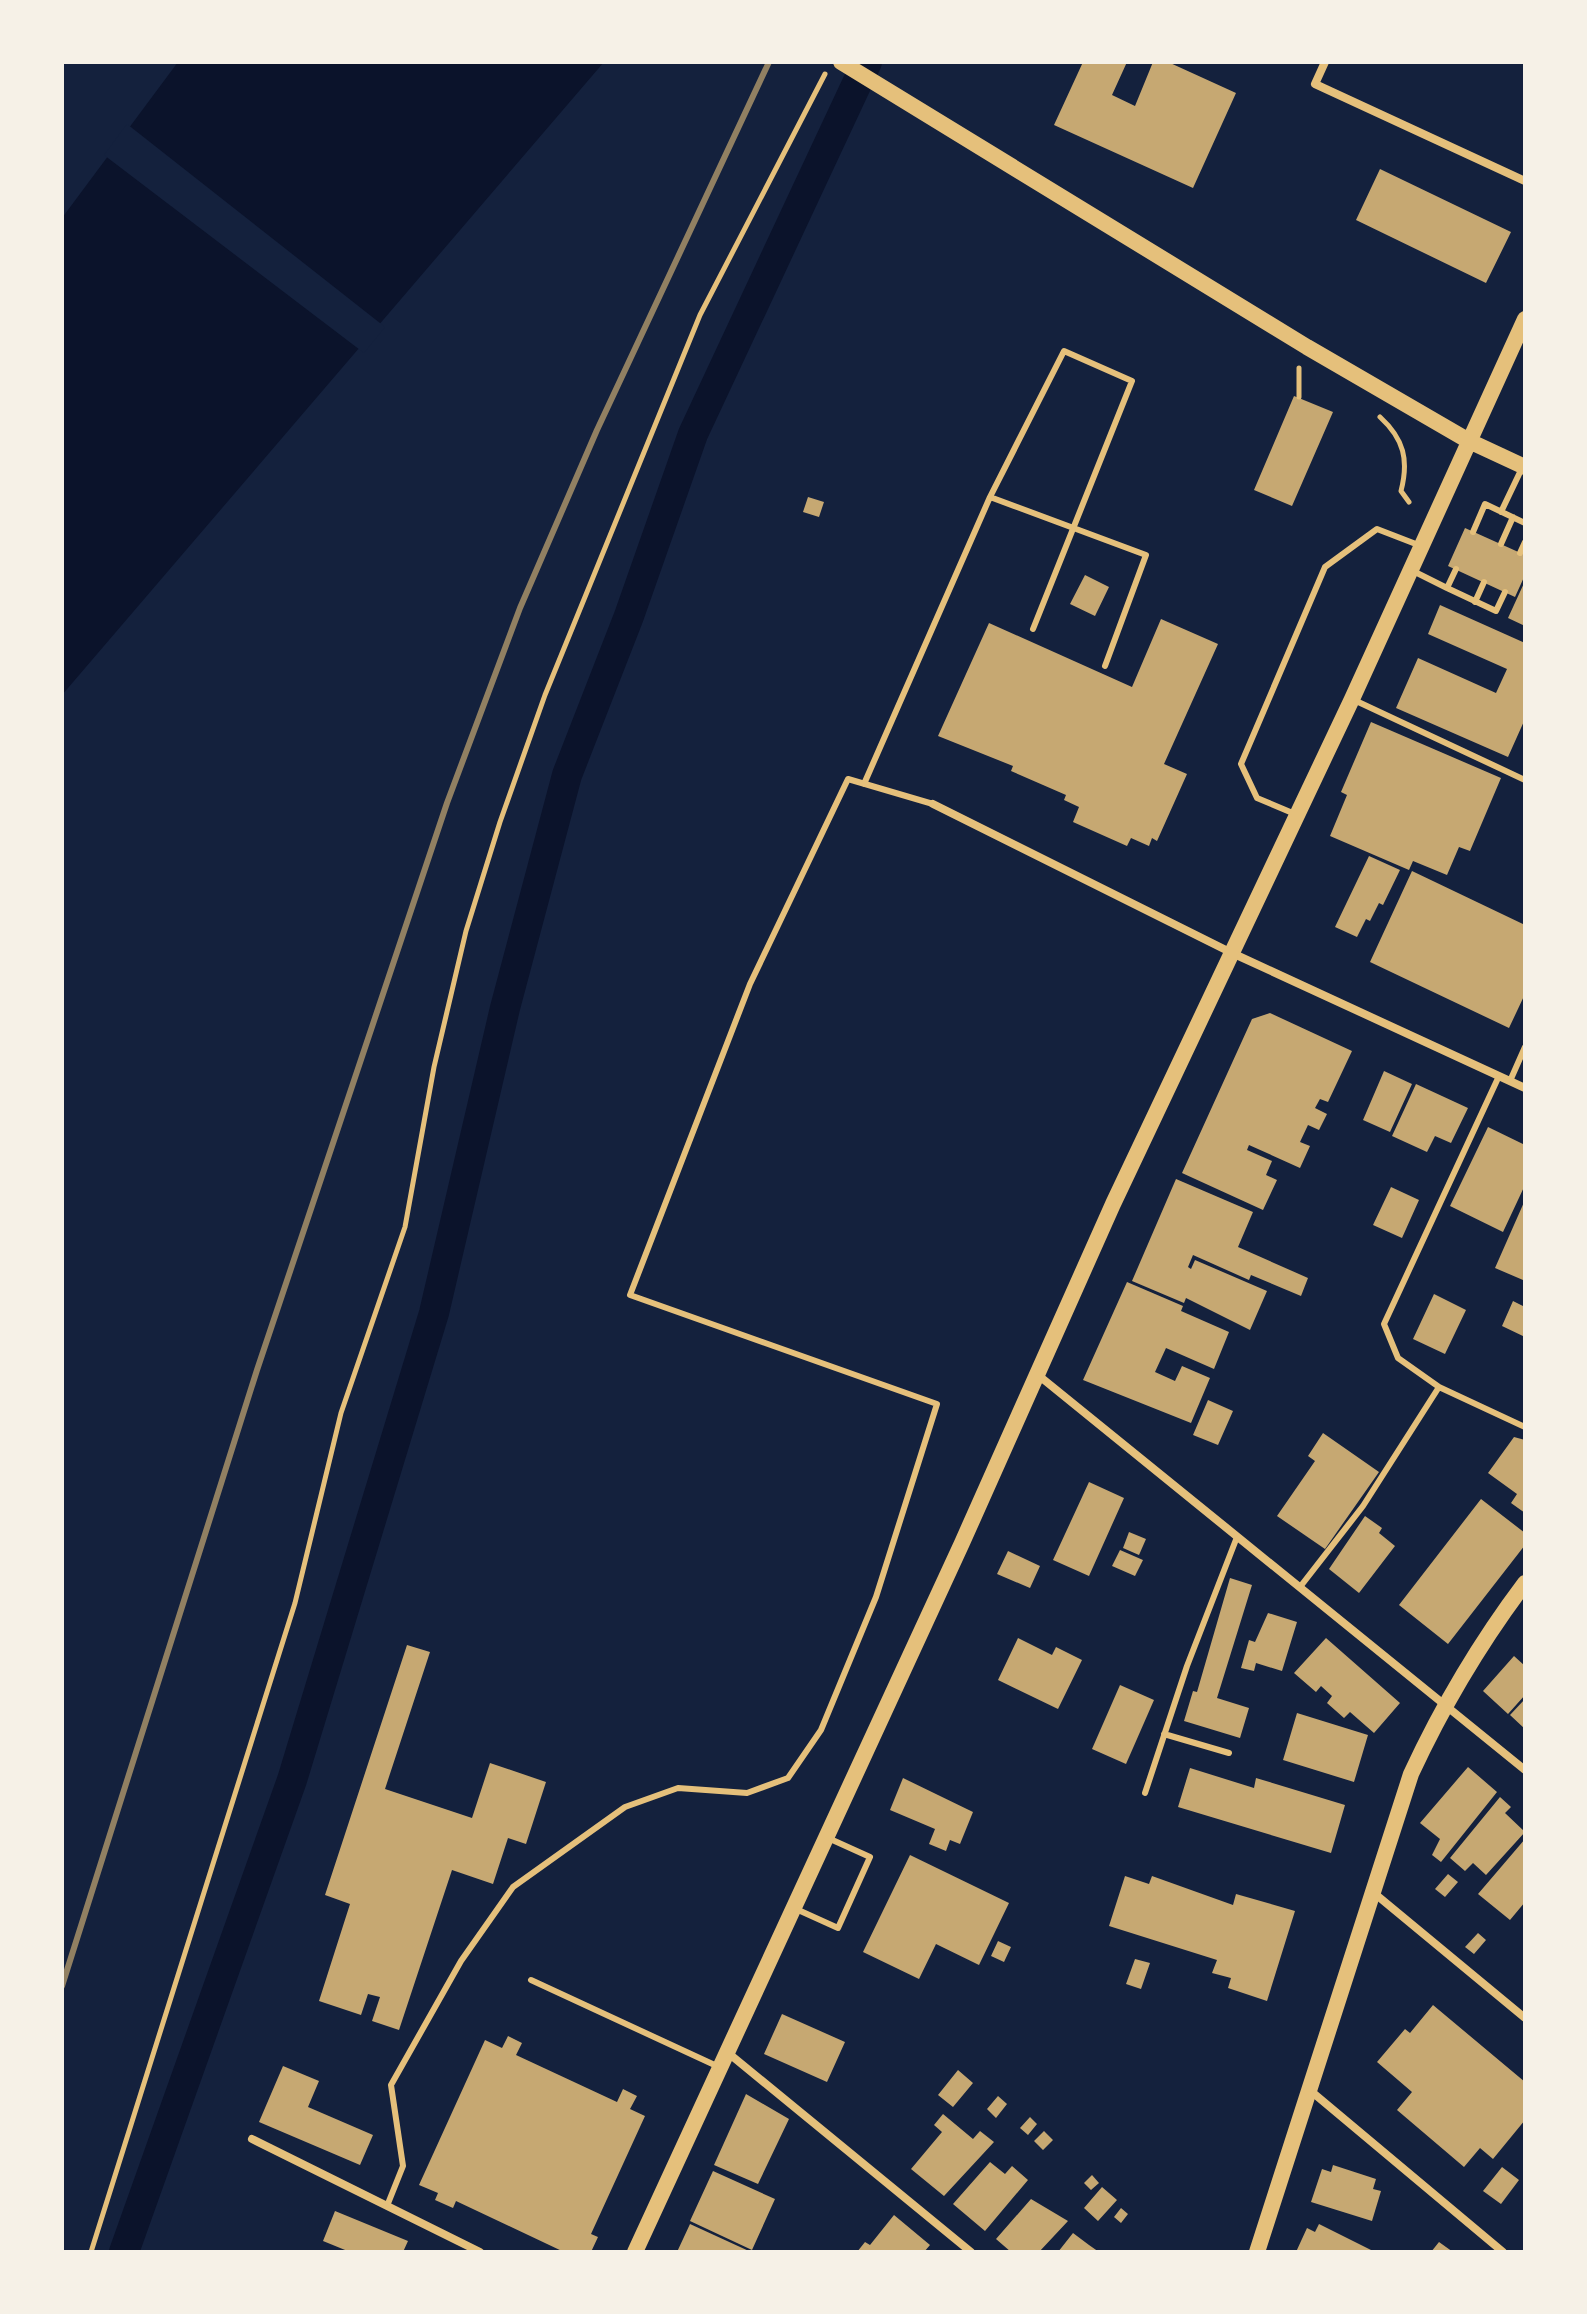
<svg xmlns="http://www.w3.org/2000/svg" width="1587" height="2314" viewBox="0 0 1587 2314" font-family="'Asap Condensed',sans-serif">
	<rect width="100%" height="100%" fill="#14213d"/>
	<path fill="#0b132b" d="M178,62H604L62,695V218Z"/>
	<path fill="#14213d" d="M127,124L385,327L364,353L104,155Z"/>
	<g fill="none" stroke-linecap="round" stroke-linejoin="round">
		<path stroke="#0b132b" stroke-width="30" d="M124,2252L292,1780L434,1313L505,1008L567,775L629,616L693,434L867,62"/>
	</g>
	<path fill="#c6a872" d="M1083,62H1127L1112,95L1135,106L1153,62H1168L1236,93L1193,188L1054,125Z
		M1380,169L1511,232L1486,283L1356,220Z
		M1294,396L1333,412L1292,506L1254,490Z
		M808,497L824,502L819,517L803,512Z
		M1465,528L1525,555V575L1515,597L1448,566Z
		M1085,575L1109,587L1095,616L1070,604Z
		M1525,581V626L1508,618Z
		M1440,605L1525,643V719L1508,757L1396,708L1418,658L1496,693L1507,669L1428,634Z
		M1161,619L1218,644L1164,764L1187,774L1157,841L1152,838L1149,846L1131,838L1127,846L1073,822L1079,807L1064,800L1066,795L1011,771L1013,766L938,736L989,623L1132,687Z
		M1371,722L1501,778L1470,851L1459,847L1447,875L1413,861L1409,870L1330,836L1347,795L1341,792Z
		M1369,856L1400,870L1383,905L1379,903L1370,921L1366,919L1357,937L1335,927Z
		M1412,871L1525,925V994L1509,1028L1370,962Z
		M1270,1013L1352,1051L1328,1102L1320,1099L1315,1108L1327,1114L1319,1130L1308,1125L1300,1142L1310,1146L1300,1168L1249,1145L1247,1150L1272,1161L1266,1175L1277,1180L1263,1210L1182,1173L1252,1019Z
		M1384,1071L1412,1084L1390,1132L1363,1120Z
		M1416,1084L1468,1108L1451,1143L1435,1136L1427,1152L1392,1136Z
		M1488,1127L1525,1145V1185L1503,1232L1450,1206Z
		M1176,1179L1253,1212L1238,1247L1308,1278L1301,1296L1251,1275L1249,1280L1193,1255L1188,1267L1191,1269L1195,1260L1267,1291L1250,1330L1186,1298L1184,1303L1132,1281Z
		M1391,1187L1419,1200L1402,1238L1373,1225Z
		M1525,1200V1276L1523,1280L1495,1268Z
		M1127,1282L1183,1306L1181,1311L1229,1332L1214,1369L1166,1348L1155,1372L1175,1381L1182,1366L1210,1378L1191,1423L1083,1380Z
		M1434,1294L1466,1310L1445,1354L1413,1339Z
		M1513,1301L1525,1307V1337L1502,1326Z
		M1208,1400L1233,1411L1218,1445L1193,1435Z
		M1323,1433L1379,1472L1325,1549L1277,1516L1315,1461L1308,1456Z
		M1514,1437L1525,1440V1513L1511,1503L1517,1494L1488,1473Z
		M1089,1482L1124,1498L1089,1576L1053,1560Z
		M1481,1499L1525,1533V1545L1448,1644L1399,1605Z
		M1365,1516L1382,1528L1379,1533L1395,1546L1359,1593L1329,1569Z
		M1129,1532L1146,1539L1139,1555L1123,1548Z
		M1120,1550L1143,1560L1135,1576L1112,1566Z
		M1008,1551L1040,1566L1030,1588L997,1574Z
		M1230,1578L1252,1585L1217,1698L1249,1708L1240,1738L1184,1721L1193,1691L1197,1692Z
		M1268,1613L1297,1622L1282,1671L1256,1663L1254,1671L1241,1668L1249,1640L1255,1642Z
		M1018,1638L1052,1655L1056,1647L1082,1660L1058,1709L998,1680Z
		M1326,1638L1400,1703L1374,1733L1350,1712L1344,1718L1327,1703L1332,1696L1321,1686L1316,1692L1294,1673Z
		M407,1645L430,1652L385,1789L472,1818L490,1763L546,1782L526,1844L508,1838L493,1884L452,1870L399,2030L372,2021L380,1997L368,1994L361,2015L319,2001L350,1904L325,1895Z
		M1514,1656L1525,1666V1695L1508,1714L1483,1691Z
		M1120,1685L1154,1700L1126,1764L1092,1749Z
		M1525,1699V1729L1510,1715Z
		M1297,1713L1368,1735L1354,1782L1283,1760Z
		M1468,1767L1497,1792L1441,1862L1432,1855L1440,1839L1420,1823Z
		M1190,1768L1254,1788L1256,1778L1345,1805L1331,1853L1178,1807Z
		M903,1778L973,1812L960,1844L950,1840L946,1851L929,1844L935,1829L890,1810Z
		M1500,1797L1511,1807L1505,1813L1525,1832L1486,1875L1473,1863L1465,1871L1450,1858Z
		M1525,1839V1902L1510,1920L1478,1894Z
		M910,1855L1009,1903L979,1965L936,1944L919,1979L863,1952Z
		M1448,1874L1458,1882L1445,1897L1435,1889Z
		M1125,1876L1149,1884L1152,1876L1233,1905L1236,1894L1295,1911L1267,2001L1228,1988L1231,1978L1212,1973L1217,1960L1109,1926Z
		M1478,1933L1486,1940L1474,1954L1465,1947Z
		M998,1941L1011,1947L1004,1962L991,1956Z
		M1135,1959L1150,1963L1141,1989L1126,1984Z
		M1433,2005L1525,2082V2120L1493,2159L1480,2148L1464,2167L1397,2110L1412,2092L1377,2062L1405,2029L1410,2033Z
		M782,2014L845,2042L827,2082L764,2054Z
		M508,2036L522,2043L516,2055L617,2102L623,2089L637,2096L630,2109L645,2116L591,2234L598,2237L591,2252H564L456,2201L453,2208L435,2200L438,2193L419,2185L485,2040L502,2048Z
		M283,2066L319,2081L308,2107L373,2135L360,2165L259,2122Z
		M958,2070L973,2083L953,2107L938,2095Z
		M746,2094L789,2119L758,2184L714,2165Z
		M998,2096L1007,2104L996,2118L987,2109Z
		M943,2114L973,2139L980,2131L994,2142L944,2196L911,2169L942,2132L934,2125Z
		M1030,2117L1037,2124L1028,2135L1020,2128Z
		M1044,2131L1053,2140L1043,2150L1034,2141Z
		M990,2162L1005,2174L1012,2166L1028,2180L985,2231L953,2204Z
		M1333,2165L1376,2179L1373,2189L1381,2191L1372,2221L1311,2202L1322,2169L1331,2172Z
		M1502,2167L1519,2180L1501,2204L1483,2191Z
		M713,2171L775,2199L752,2250L690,2221Z
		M1092,2175L1099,2183L1091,2190L1084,2183Z
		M1102,2187L1117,2200L1098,2221L1084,2208Z
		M1031,2199L1068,2221L1039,2252H1011L996,2239Z
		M1121,2208L1128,2214L1121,2223L1114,2217Z
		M335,2211L408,2241L403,2252H350L323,2241Z
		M894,2215L930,2245L924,2252H857L865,2242L870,2245Z
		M690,2224L751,2252H677Z
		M1319,2224L1375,2252H1296L1307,2228L1315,2232Z
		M1073,2233L1089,2245L1099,2252H1058Z
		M1439,2242L1453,2252H1431Z"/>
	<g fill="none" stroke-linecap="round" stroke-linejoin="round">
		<path stroke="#e5c07b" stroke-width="5" d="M1299,397V368
			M1380,417C1404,439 1409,460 1401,491L1409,502
			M91,2252L295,1603L341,1413L405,1227L434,1067L466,931L500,822L545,695L700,315L825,74"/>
		<path stroke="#e5c07b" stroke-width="6" d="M990,497L1146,555L1105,666
			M1501,512L1522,468
			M1473,532L1485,504L1525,523
			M1501,544L1513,517
			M1520,553L1525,542
			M1456,569L1447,588L1496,611L1505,592
			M1411,570L1447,588
			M1475,602L1484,582
			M1354,700L1525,780
			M864,784L990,497L1064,351L1132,381L1033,629
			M1295,814L1257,798L1241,764L1325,567L1377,529L1421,546
			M1499,1076L1384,1324L1398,1358L1439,1387L1525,1427
			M1510,1081L1525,1047
			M1300,1587L1363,1506L1439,1387
			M1164,1734L1229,1753
			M1145,1793L1187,1666L1237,1537
			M796,1909L838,1928L870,1857L828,1838
			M531,1980L719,2067
			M387,2206L403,2166L391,2085L461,1961L513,1887L625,1807L678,1788L747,1793L788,1778L821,1730L876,1597L937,1404L630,1295L750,984L848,779L933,804"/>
		<path stroke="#e5c07b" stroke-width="8" d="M1325,62L1315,84L1525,181
			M933,804L1232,953L1525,1088
			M1038,1375L1525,1770
			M1374,1893L1525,2018
			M727,2052L971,2252
			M1312,2092L1503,2252
			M252,2139L480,2252"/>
		<path stroke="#e5c07b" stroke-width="16" d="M841,62L1307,347L1469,441L1525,467
			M635,2252L962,1543L1113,1204L1352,699L1525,319
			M1257,2252L1411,1774C1443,1705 1479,1644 1525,1583"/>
		<path stroke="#918062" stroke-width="6" d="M62,1986L257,1370L447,803L520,608L597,430L769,62"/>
	</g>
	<rect width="1587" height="2314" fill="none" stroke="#f6f1e7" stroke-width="128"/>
</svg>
